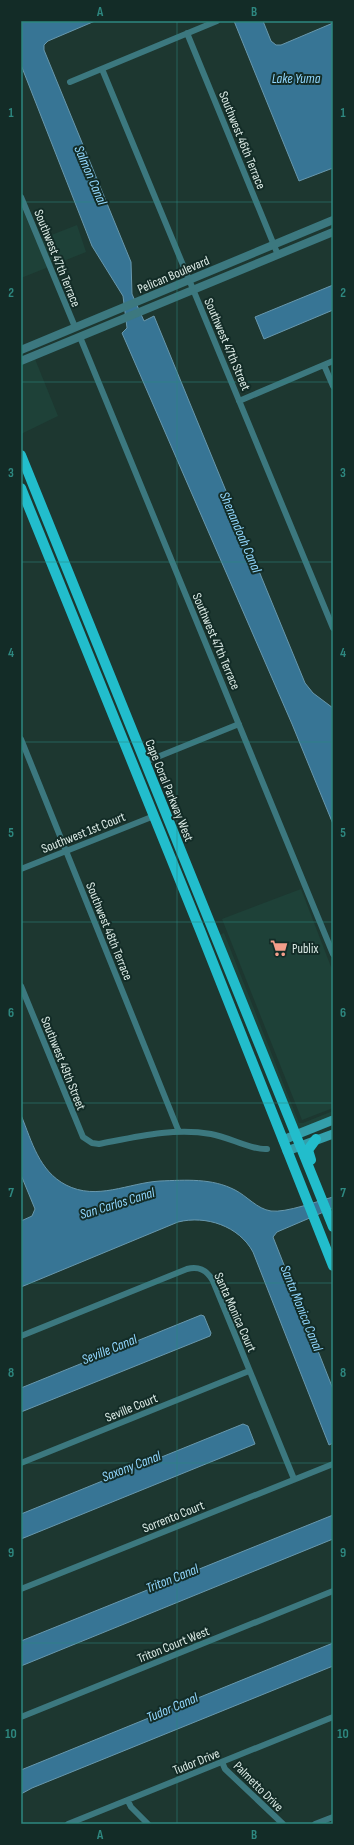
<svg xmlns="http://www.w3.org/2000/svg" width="354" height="1845" viewBox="0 0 354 1845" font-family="'Sofia Sans Condensed',sans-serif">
	<rect width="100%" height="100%" fill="#1d3730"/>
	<path fill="#1e4138" d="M21,206L36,241L77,225L86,252L21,278Z
		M35,359L58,416L21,434V365Z
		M301,889L333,972V1108L302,1120L222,919Z
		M224,933L299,1123H303L333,1111V1116L298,1130L219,935Z"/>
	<path fill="#377595" stroke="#6898ad" d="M21,21H95L48,41L44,45V50L131,262L132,294L144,321L154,316L305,683L313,693L333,708V824L292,724L122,333L127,328L123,296L92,246L21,65Z
		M234,21H263L271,41L276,45H281L333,23V168L299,181Z
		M333,285V310L264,339L255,317Z
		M21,1115C32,1142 39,1171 66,1185C97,1201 128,1183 160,1181C186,1180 212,1178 235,1190C247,1196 257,1209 271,1211C286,1213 318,1201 333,1197V1208L277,1232L273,1237L333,1389V1443L329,1445L253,1252C239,1226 206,1215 178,1222L21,1287V1221L32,1216L35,1209L21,1175Z
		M201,1315L204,1316L211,1333L210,1336L21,1412V1388Z
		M243,1424L248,1426L255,1444L21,1539V1514Z
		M333,1515V1539L21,1666V1641Z
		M333,1643V1666L32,1788L21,1794V1770Z"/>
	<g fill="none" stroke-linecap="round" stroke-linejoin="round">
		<path stroke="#3c787f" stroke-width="6" d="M187,33L278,255
			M102,69L333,628
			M70,82L217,21
			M21,197L75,327
			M80,337L333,954
			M324,365L333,386
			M239,401L333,361
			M21,739L179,1132
			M145,762L239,724
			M21,869L154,816
			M21,986L83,1137L92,1143L99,1144C135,1137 174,1127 211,1134C229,1137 251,1150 267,1149
			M21,1336L187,1269C199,1266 207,1270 213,1281L294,1479
			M21,1463L249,1371
			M21,1589L333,1464
			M21,1717L333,1591
			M222,1762L225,1769L283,1824
			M128,1801L131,1807L148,1824
			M68,1824L333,1717
			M315,1824L333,1817"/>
		<path stroke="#3c787f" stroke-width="8" d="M21,350L333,220
			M21,361L333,232"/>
		<path stroke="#349fab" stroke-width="9" d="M283,1140L333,1120
			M287,1151L333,1134"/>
		<path stroke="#22bdcc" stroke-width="10" d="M21,455L333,1227
			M21,488L200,930L333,1266
			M311,1160L308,1150L316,1139"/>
	</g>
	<path fill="none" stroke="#2e8880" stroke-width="1" stroke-opacity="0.55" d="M177,21V1824M21,202H333M21,382H333M21,562H333M21,742H333M21,922H333M21,1103H333M21,1283H333M21,1463H333M21,1643H333"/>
	<defs>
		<g id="supermarket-bare" transform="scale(1.38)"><path d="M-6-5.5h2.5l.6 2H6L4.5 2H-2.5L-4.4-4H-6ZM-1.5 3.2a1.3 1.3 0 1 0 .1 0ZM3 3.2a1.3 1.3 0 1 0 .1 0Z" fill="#f49e8a" stroke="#132c27" stroke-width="2.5" paint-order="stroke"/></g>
	</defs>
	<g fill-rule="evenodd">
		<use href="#supermarket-bare" x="279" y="948"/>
	</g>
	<g text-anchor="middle" stroke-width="4" stroke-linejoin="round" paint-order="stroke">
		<g font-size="13" fill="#dcebe6" stroke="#132c27">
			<text transform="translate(243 140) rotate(68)" y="5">Southwest 46th Terrace</text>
			<text transform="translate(58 258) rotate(68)" y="5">Southwest 47th Terrace</text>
			<text transform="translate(173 274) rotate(-23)" y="5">Pelican Boulevard</text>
			<text transform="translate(228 344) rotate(67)" y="5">Southwest 47th Street</text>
			<text transform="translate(217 641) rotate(67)" y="5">Southwest 47th Terrace</text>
			<text transform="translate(170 790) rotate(68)" y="5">Cape Coral Parkway West</text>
			<text transform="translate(83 832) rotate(-22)" y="5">Southwest 1st Court</text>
			<text transform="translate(110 931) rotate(68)" y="5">Southwest 48th Terrace</text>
			<text transform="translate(64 1063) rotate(68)" y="5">Southwest 49th Street</text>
			<text transform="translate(236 1312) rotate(66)" y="5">Santa Monica Court</text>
			<text transform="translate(131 1407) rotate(-22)" y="5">Seville Court</text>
			<text transform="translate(173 1516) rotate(-22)" y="5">Sorrento Court</text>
			<text transform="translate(173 1644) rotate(-22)" y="5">Triton Court West</text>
			<text transform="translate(196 1761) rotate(-22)" y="5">Tudor Drive</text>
			<text transform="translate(259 1786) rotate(45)" y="5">Palmetto Drive</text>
		</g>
		<g font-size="13" fill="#dcebe6" stroke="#132c27" text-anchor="start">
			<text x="292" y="953">Publix</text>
		</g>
		<g font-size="14" font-style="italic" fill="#91d6fd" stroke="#132c27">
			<text x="296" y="83">Lake Yuma</text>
			<text transform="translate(91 175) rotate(67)" y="5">Salmon Canal</text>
			<text transform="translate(241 532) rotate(67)" y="5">Shenandoah Canal</text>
			<text transform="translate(117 1203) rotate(-17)" y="5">San Carlos Canal</text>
			<text transform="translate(302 1308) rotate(68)" y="5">Santa Monica Canal</text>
			<text transform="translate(109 1349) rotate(-22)" y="5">Seville Canal</text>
			<text transform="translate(131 1466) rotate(-21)" y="5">Saxony Canal</text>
			<text transform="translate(172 1578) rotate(-22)" y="5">Triton Canal</text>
			<text transform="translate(172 1707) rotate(-23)" y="5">Tudor Canal</text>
		</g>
	</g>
	<rect width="354" height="1845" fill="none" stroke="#132c27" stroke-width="44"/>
	<rect x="22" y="22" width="310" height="1801" fill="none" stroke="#2e8880" stroke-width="1.5"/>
	<g font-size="13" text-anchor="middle" font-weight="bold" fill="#2e8880">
		<text x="100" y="16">A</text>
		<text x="254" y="16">B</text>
		<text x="11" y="117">1</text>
		<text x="343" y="117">1</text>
		<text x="11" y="297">2</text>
		<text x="343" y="297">2</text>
		<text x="11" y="477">3</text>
		<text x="343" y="477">3</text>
		<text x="11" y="657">4</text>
		<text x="343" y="657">4</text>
		<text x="11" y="837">5</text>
		<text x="343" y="837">5</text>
		<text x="11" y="1017">6</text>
		<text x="343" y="1017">6</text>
		<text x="11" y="1197">7</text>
		<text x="343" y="1197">7</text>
		<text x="11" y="1377">8</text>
		<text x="343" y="1377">8</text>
		<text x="11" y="1557">9</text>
		<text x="343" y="1557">9</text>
		<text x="11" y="1738">10</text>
		<text x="343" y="1738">10</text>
		<text x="100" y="1839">A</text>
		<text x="254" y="1839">B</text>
	</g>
</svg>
